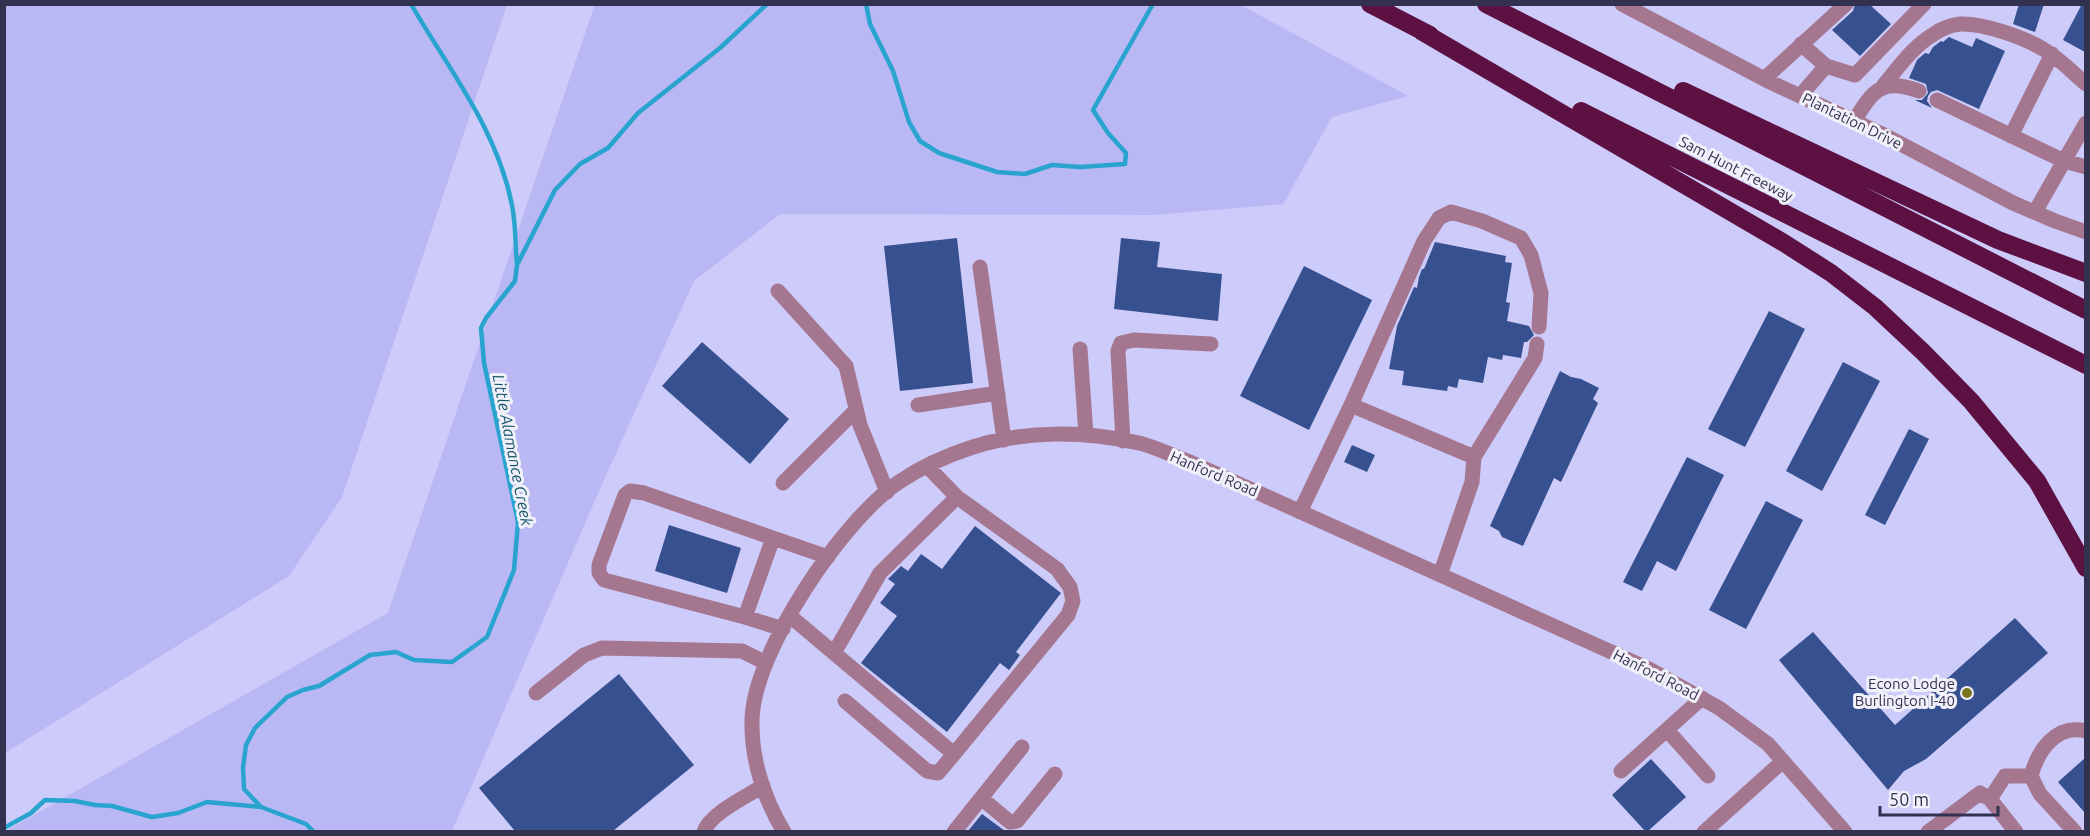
<svg xmlns="http://www.w3.org/2000/svg" width="2090" height="836" viewBox="0 0 2090 836" font-family="Ubuntu,sans-serif">
	<rect width="100%" height="100%" fill="#cccbfa"/>
	<path fill="#bab7f5" d="M5,4L507,5L342,497L289,576L5,753Z
		M595,4L1241,5L1408,96L1332,117L1283,204L1156,215L780,214L694,281L599,491L452,831H6L388,613Z"/>
	<g fill="none" stroke-linecap="round" stroke-linejoin="round">
		<path stroke="#28a4ce" stroke-width="4.5" d="M411,4C449,70 497,129 512,205C516,224 515,245 517,265
			M866,4L870,24L893,71L909,122L920,141L939,153L997,172L1025,174L1052,165L1080,167L1125,164L1126,153L1108,133L1093,110L1153,4
			M4,828L31,813L45,800L75,801L95,805L112,806L152,817L178,813L207,802L261,807
			M314,832L306,824L261,807L244,789L243,768L246,745L255,728L287,697L303,690L319,686L370,655L396,652L414,660L452,662L487,637L514,570L518,522L484,363L481,328L486,318L515,281L517,265L555,190L580,164L608,148L638,113L720,48L767,4"/>
	</g>
	<path fill="#37508f" d="M1855,4H1869L1891,24L1860,56L1832,30L1853,11Z
		M2019,4H2044L2035,32L2013,24Z
		M2082,4H2085V52L2063,40Z
		M1949,37L1972,47L1976,38L2005,51L1979,109L1937,90L1931,92L1928,96L1927,101L1932,108L1915,100H1922L1928,93L1926,84L1909,78L1917,60L1925,53L1929,54L1933,47L1941,41L1943,42Z
		M957,238L973,383L900,391L884,246Z
		M1121,238L1160,242L1157,267L1222,274L1218,321L1114,309Z
		M1435,242L1506,256L1505,262L1512,263L1506,302L1510,303L1507,321L1529,326L1534,335L1527,342H1524L1521,358L1503,355L1502,360L1488,357L1483,383L1459,379L1457,388L1448,386L1447,391L1402,385L1404,371L1389,369L1397,326L1414,287L1417,288L1419,277L1422,269H1424Z
		M1304,266L1372,300L1309,430L1240,396Z
		M1769,311L1805,329L1745,447L1708,429Z
		M702,342L789,419L750,464L662,386Z
		M1843,362L1880,381L1822,491L1786,471Z
		M1560,371L1571,377L1581,379L1599,388L1593,399L1598,403L1561,482L1554,478L1523,546L1502,537L1499,531L1490,526Z
		M1909,429L1929,439L1885,525L1865,515Z
		M1352,445L1375,455L1367,472L1344,462Z
		M1687,457L1724,475L1676,571L1657,561L1642,591L1623,582Z
		M1766,501L1803,520L1746,629L1709,610Z
		M669,525L741,548L727,593L655,571Z
		M975,526L1061,593L1016,652L1020,655L1009,670L1000,663L947,732L861,663L897,616L880,603L895,584L888,579L901,566L908,571L921,554L942,569Z
		M2015,618L2048,653L1926,759L1904,771L1888,790L1779,660L1813,632L1895,725Z
		M619,674L694,765L613,831H515L479,788Z
		M2085,758V813L2058,782Z
		M1651,759L1686,797L1648,831H1645L1612,795Z
		M982,814L1005,831H968Z"/>
	<g fill="none" stroke-linecap="round" stroke-linejoin="round">
		<path stroke="#a5768f" stroke-width="15" d="M1622,4L1770,82L1880,133L2013,203L2055,221L2086,232
			M1801,44L1826,66L1855,75L1924,4
			M1764,79L1846,4
			M1883,86C1898,68 1913,46 1934,34C1941,29 1951,25 1960,24C1983,23 2023,37 2043,49C2059,58 2072,72 2086,84
			M1800,96L1826,66
			M1937,100L2064,161L2086,123
			M1854,121C1873,91 1881,77 1919,91
			M2011,136L2052,54
			M2035,212L2064,161L2086,167
			M980,267L1004,440
			M778,291L846,366L860,425L887,492
			M1080,349L1086,435
			M918,405L998,393
			M1351,405L1424,241L1439,218L1451,212L1482,221L1521,238L1531,255L1541,293L1539,327
			M1123,441L1118,351L1121,343L1134,340L1211,344
			M783,483L855,411
			M1300,512L1351,405L1474,457L1535,358L1537,344
			M1440,575L1472,482L1474,457
			M790,616L954,754L1068,615L1073,601L1070,587L1057,569L957,497L927,466
			M745,617L604,580L599,573V565L625,495L630,491L644,493L773,538
			M783,629L745,617L773,538L828,557
			M834,653L880,573L957,497
			M536,693L584,655L602,648L742,651L766,663
			M845,701L927,771L938,773L954,754
			M1667,730L1708,776
			M1621,771L1702,698
			M981,798L1010,822L1017,821L1055,774
			M1990,799L2005,776H2031
			M704,832C709,814 747,796 763,786
			M784,832C764,799 751,759 752,720C753,652 843,519 899,482C921,467 948,455 973,447C1026,430 1085,431 1139,443C1156,447 1173,456 1190,462L1649,669L1719,708L1768,744L1845,832
			M954,832L1022,747
			M1704,832L1783,761
			M1928,832L1980,793L1990,799L2016,832
			M2075,832L2040,794L2031,776C2038,750 2056,724 2086,731"/>
		<path stroke="#5d1142" stroke-width="18" d="M1370,4L1430,35
			M1486,4L2086,310
			M1421,31L1784,243L1831,273L1875,307L1923,352L1971,401L2037,481L2086,568
			M1683,91L1998,240L2086,273
			M1581,111L2086,365"/>
	</g>
	<circle fill="#7b761b" stroke="#f1f1f9" stroke-width="2" cx="1967" cy="693" r="6"/>
	<g text-anchor="middle" stroke-width="6" stroke-linejoin="round" paint-order="stroke">
		<g font-size="15" fill="#333150" stroke="#f1f1f9">
			<text transform="translate(1852 121) rotate(26)" y="5">Plantation Drive</text>
			<text transform="translate(1736 169) rotate(27)" y="5">Sam Hunt Freeway</text>
			<text transform="translate(1214 474) rotate(23)" y="5">Hanford Road</text>
			<text transform="translate(1656 675) rotate(27)" y="5">Hanford Road</text>
		</g>
		<g font-size="15" fill="#333150" stroke="#f1f1f9" text-anchor="end">
			<text x="1955" y="689">Econo Lodge<tspan x="1955" dy="17">Burlington I-40</tspan></text>
		</g>
		<g font-size="16" font-style="italic" fill="#14546a" stroke="#f1f1f9">
			<text transform="translate(513 450) rotate(79)" y="6">Little Alamance Creek</text>
		</g>
	</g>
	<rect width="2090" height="836" fill="none" stroke="#333150" stroke-width="12"/>
	<path d="M1880 806v9h118v-9" fill="none" stroke="#333150" stroke-width="3"/>
	<text x="1889" y="806" font-size="18" fill="#333150" stroke="#f1f1f9" stroke-width="4.5" paint-order="stroke">50 m</text>
</svg>
